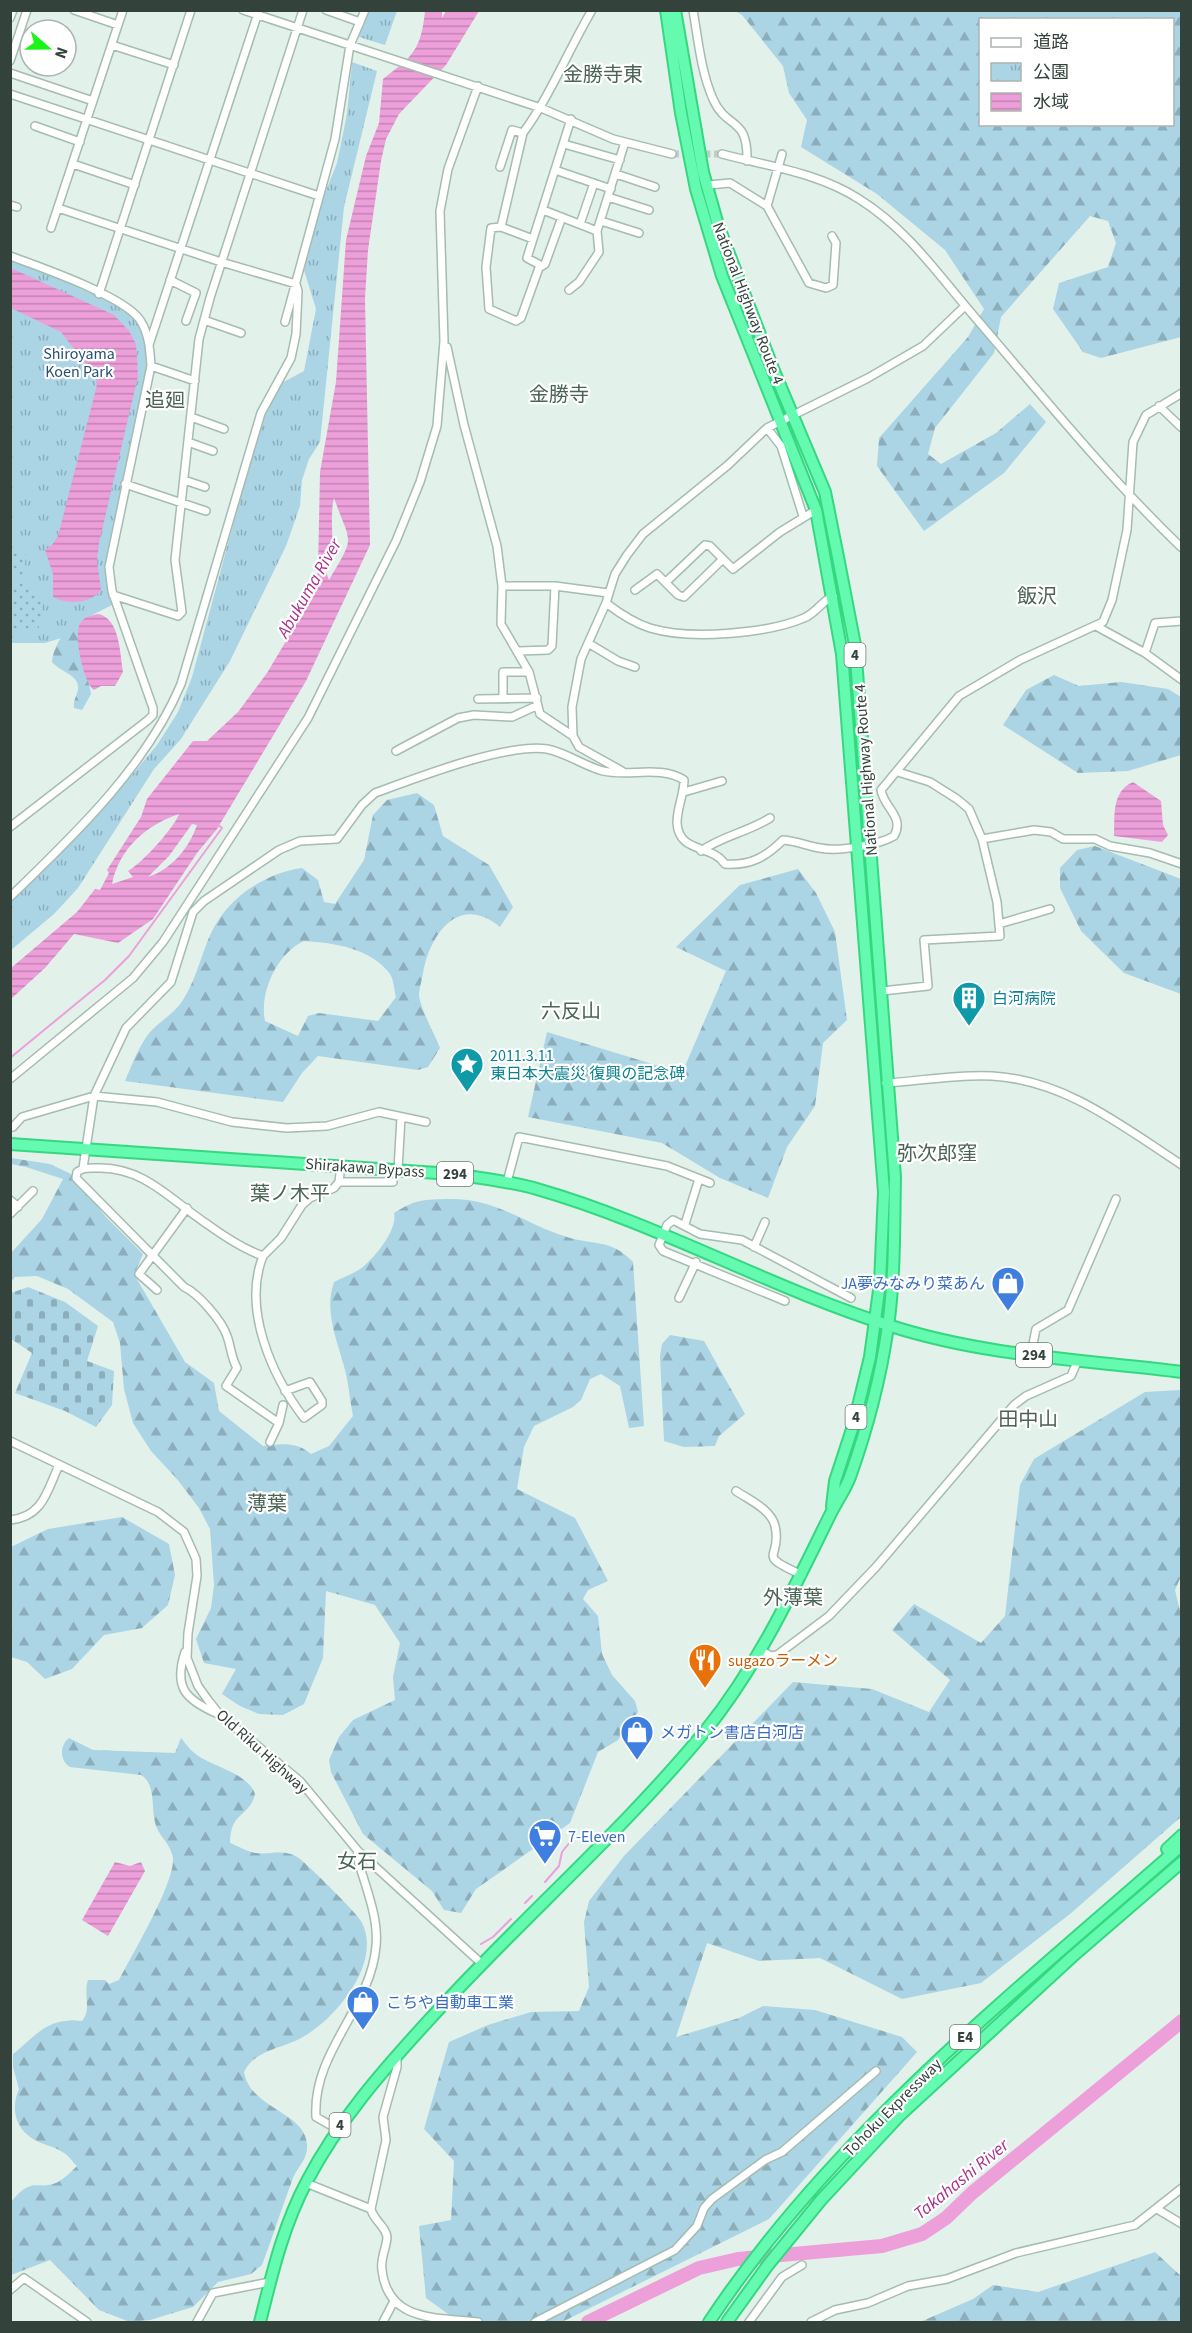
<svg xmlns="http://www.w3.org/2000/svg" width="1192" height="2333" viewBox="0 0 1192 2333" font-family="'Source Sans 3','Noto Sans JP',sans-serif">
	<defs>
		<pattern id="forest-firs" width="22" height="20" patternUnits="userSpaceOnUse" patternTransform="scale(1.5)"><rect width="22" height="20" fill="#abd4e5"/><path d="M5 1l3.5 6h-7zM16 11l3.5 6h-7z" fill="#8caebb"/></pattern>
		<pattern id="cemetery-stones" width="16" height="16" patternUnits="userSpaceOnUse" patternTransform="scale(1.5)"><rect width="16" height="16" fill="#abd4e5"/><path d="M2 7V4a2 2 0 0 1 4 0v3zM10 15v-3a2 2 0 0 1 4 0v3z" fill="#8caebb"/></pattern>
		<pattern id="park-tufts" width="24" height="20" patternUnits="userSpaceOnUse" patternTransform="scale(1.5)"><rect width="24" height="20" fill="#abd4e5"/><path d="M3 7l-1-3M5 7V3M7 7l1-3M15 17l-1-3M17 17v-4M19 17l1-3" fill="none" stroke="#8caebb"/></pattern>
		<pattern id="garden-dots" width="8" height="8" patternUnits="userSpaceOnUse" patternTransform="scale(1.5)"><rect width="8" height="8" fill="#abd4e5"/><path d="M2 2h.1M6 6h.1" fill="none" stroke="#8caebb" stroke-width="1.8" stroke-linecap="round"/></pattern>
		<pattern id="water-rules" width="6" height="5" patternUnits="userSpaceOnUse" patternTransform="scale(1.5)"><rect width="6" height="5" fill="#ed9fda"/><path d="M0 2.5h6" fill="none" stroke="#c183b2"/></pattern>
	</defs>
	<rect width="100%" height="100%" fill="#e2f1ea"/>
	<path fill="url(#forest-firs)" fill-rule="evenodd" d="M735,11H1181V337L1101,358L1083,352L1053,309L1059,283L1108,267L1116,243L1108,221L1090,216L1001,317L994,353L935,428L928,454L941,464L996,433L1030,404L1046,422L1004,473L924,531L877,466L879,438L968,337L984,309L945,250L877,194L801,147L807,120L789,93L783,66L742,15ZM980,20H1172V124H980Z
		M87,603C70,650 84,651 91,694L82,710L74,708C73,700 77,696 78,689C80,675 60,672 52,662C54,640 74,620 87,603Z
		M1054,675L1079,686L1121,682L1168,689L1181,697V755L1128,771L1078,773L1003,725L1026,690Z
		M417,793L434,805L443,836L489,865L513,907L500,927C459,893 430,934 423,973C422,980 419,989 419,996C422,1013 434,1032 440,1048L428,1067L418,1070L318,1056L302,1073L283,1102L125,1081C131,1067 137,1051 145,1039C155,1023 173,1016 183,1000C195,981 200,960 208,940C223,901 261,874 302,868L318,880L324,902L335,904L364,860L373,815L387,800ZM304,941C334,943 371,948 390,974C394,980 394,990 396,997L378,1021L319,1013L308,1016L298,1036L265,1021C259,993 277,953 304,941Z
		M1095,846L1181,879V994L1124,973L1081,931L1060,888V868L1077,850Z
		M798,869L816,893L835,932L847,1020L823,1043L815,1106L787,1147L768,1198L720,1178L662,1143L528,1117L547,1032L682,1073L726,971L676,947L740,885Z
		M11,1158L50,1164L71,1174L106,1217L143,1254L134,1274L185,1362L214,1383L219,1411L263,1446C281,1444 296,1441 311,1454L329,1446L353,1416C350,1402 349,1387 346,1374C339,1344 323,1313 334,1282C344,1277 356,1273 364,1266C376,1256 398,1229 394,1213C415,1200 420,1200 445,1199C496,1197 522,1223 567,1237C595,1246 610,1238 633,1262L644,1426L629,1428L620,1386L601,1374L590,1379L581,1400L573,1407L534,1426L524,1447L517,1489L575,1518L608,1581L588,1590L583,1599L598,1616L602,1654L612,1675L635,1701L638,1712L618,1740L598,1752L570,1823L476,1889L461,1913L444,1910L432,1891L363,1834L331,1772L329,1760L339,1737L353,1720L395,1700L393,1677L400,1643L375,1605L326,1591L323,1658L304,1704L283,1715L259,1714L240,1706L222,1694L236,1669L204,1663L196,1639L211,1608L214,1585L210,1529L199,1508L177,1479L151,1451L133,1423L124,1389L120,1343L113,1322L68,1289L37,1276L15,1277L11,1282V1253L42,1219L63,1179L26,1167L11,1164Z
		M670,1335L704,1341L745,1414L719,1436L715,1446L684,1447L664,1441L660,1356L662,1344Z
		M1181,1390L1182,1574L1175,1590L1182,1619V1816L1070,1914L981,1983L902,1999L820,1958L759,1961L707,1943L676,2037L739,2018L763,2006L815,2010L902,2037L917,2052L769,2219L562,2322H459L426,2298L419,2226L451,2220L454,2161L424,2129L449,2042L488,2025L531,2012L579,2011L589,1987L584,1922L589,1901L624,1856L793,1682L872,1689L929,1712L950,1680L892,1630L914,1604L981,1643L1005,1616L1020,1485L1034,1459L1145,1392Z
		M122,1517L169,1544L175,1575L168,1605L142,1628L104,1635L72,1669L45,1679L27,1662L11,1657V1547L48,1529Z
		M69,1738L93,1750L175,1753L181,1738C186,1744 191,1751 197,1755C213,1767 248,1773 255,1794C250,1817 230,1811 230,1843C238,1846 248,1852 256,1853C272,1855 285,1848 300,1859C309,1866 357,1913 361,1921C384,1962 335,2020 301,2038C281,2049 254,2050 244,2072C250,2109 306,2112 307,2145C308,2159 298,2166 293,2178C282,2207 273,2236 262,2265L251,2274L218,2282L193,2307L150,2320L130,2322L99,2310L50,2260L11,2275V2202C34,2174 37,2192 58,2182C65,2178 72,2171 77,2166C73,2162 69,2156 64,2153C55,2146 42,2145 33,2139C14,2127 11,2107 19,2089L13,2067V2054C38,2034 47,2017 82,2021C92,2009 83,1994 88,1980H105L109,1984L119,1980C132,1955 175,1883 173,1858C171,1843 157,1835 155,1822C151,1807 156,1784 141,1775L70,1767C60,1761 59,1746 69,1738Z
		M1155,2252L1181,2276V2322H920L973,2299L993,2285L1038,2292Z"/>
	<path fill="url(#cemetery-stones)" d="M28,1287L65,1302L98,1326L87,1361L114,1371L112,1405L96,1427L65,1411L15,1393L32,1353L11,1339V1293Z"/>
	<path fill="url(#park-tufts)" d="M369,11H397L385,45L359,37Z
		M352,62L377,71L344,207L320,442L309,459L302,480L300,506L286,546L230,661L181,739L154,769L78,888L54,914L11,950V901L120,789L157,745L178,712L192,677L254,447L276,386L304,371L316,309L304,270L323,198L337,163L347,114Z
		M10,258L114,303C142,321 147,337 148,370L107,554L106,567L114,604L84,619L61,638L45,643H11Z"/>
	<path fill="url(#garden-dots)" d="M11,550L26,552L24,576L11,578Z
		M11,582C30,582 46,590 42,614C41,620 38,622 39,628L11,629Z"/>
	<path fill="url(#water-rules)" fill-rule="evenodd" d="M425,11H442V18L446,11H479L446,65L399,114L386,139L381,161L368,250L365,298L370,545L306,681L217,829L197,853L153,919L118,943L74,934L45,968L11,999V968L77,912L95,889L100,890L109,873L107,870L141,817L147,799L193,741H207L238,712L267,673L314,594L318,571L320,472L336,382L346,240L366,156L379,123L383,79C413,56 421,50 425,11ZM334,498C351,546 356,534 329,580L326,572C338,553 328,521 334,498ZM179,814C174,828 142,863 128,871L133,877L112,884C119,849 146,825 179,814ZM192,824L197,825C189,848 172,869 148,877L169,856Z
		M11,268L114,315L129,331L136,344L138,376L99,543L97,561L101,590C90,604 68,605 53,597V574L45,550L52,545L58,536L97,385L96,377L61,332L11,308Z
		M98,614C120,618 120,654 123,672L115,686H101L94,690C84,684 72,633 81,622C84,617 92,615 98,614Z
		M1133,782L1161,801L1163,825L1168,835L1162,842L1114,836C1115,816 1111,792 1133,782Z
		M115,1862L130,1866L141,1862L145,1871L108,1936L82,1920Z"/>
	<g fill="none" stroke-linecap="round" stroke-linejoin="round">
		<path stroke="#ed9fda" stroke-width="2" d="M10,1058L105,980L129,956L222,828L218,825
			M545,1882L559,1866L562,1852L574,1837V1831
			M525,1903L532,1896
			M481,1944L493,1937L511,1919"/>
		<path stroke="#ed9fda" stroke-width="14" d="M588,2322L699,2268L738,2259L882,2246L922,2234L946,2218L972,2193L1182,2021"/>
		<path stroke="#bfcec7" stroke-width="7" stroke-dasharray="7 3.5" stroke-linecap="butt" d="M672,154H722"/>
		<g stroke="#a5bcb0" stroke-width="10">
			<path id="minor" d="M74,10L118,25
				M243,10L541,108L613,139L672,154
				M326,10L360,22L365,10
				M693,10C698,39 701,72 713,99C727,131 748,115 747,161
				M10,18L13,10
				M112,45L174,65
				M10,61L27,10
				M10,73L93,101
				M10,94L319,196
				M35,126L80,142
				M564,144L620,160
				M722,154C768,166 819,173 859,199C907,229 937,273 973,315C1041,394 1106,475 1182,548
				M73,164L135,185
				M500,167L512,130L523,133C550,96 568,51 592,10
				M555,170L611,189
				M616,174L655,187
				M709,185L730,183L767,206L809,283L826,288L833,285L836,243L832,236
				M608,197L649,210
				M10,205L17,207
				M767,206L782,154
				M543,210L597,231
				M562,217L545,264L542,266L527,258L571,119
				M601,221L639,233
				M580,224L594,183
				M501,227L523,133
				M51,228L123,10
				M533,239L501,227L491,228L486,267L489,309L516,321L521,318L540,265
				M10,256C40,267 124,296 140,320C149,333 150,351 151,366L109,567L112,591L153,708V715L148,720L10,827
				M170,280L196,293L186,321
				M569,290L579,282L599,252L597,231L625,142
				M99,294L191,10
				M204,320L241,333
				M285,322L335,139L350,45L360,22
				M149,345L259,10
				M447,347L464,425L497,546L502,586L501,624L529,672L540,714L573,736
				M151,366L195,381
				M1159,406L1182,428
				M191,417L224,429
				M767,428L781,446L803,516
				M188,442L213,451
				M184,480L205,487
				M125,484L206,511
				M666,582L705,545L710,546L733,569L780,532L816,510
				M502,586H555L608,593
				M635,590L657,574L678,595L684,597L723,559
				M113,595L178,616L182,612L175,560L199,339L210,298L303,10
				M606,603C619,613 634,623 650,628C689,640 766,634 804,618C816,613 821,602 833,596
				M1096,626L1145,653L1182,680
				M588,643L618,661L635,667
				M519,651L548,650L552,646L555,586
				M1145,653L1155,623L1182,621
				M503,698V672H529
				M478,699L537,698
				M396,751L458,718L474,715L512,717L536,706
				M622,771L579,747L573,736L572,707L581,659L606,603L615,574L627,555L643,534L728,465L767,428L868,378L923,346L965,306
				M898,772L930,782L957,799L969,809L982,839L1034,830L1051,832L1063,839H1095L1110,846L1150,853L1182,864
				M684,792L722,781
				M701,851C722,836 748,832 770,818
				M10,897C75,834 146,767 181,684L261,413L291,358L296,334L298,291L296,284L221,262L58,208
				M999,924L1050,909
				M882,991L928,986L924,940L1000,936L997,902L982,839
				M10,1079L133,978L163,942L308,718L396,541L420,482L437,426L444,341L440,211L448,169L478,86
				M886,1083C921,1081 958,1074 992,1076C1065,1080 1122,1126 1182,1165
				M13,1127L22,1117L94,1096L157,1102L232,1122L287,1128L327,1126L379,1112L426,1122
				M83,1168L94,1096L126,1028L171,982L193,912L204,901L279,850L300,841L337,839L362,805L375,793C416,778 506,743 547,749C567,753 584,766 603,771C629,777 660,765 684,780C684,795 677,807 677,823C679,854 712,844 725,864C750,866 766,857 783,840C797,841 807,846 820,848C838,852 879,845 894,836C905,817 884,808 881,790L959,696L1020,660L1103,622L1112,600L1127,530L1133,442L1146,415L1182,393
				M398,1170L401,1117
				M339,1182H393
				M507,1182L519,1137L667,1166L710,1183
				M10,1200L18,1207
				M10,1214L33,1191
				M685,1224L699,1179
				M754,1247L765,1222
				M263,1256C242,1309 272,1376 304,1418L322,1405V1401L310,1382L285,1391
				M157,1290L139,1274L187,1208
				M679,1298L696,1262
				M785,1301L663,1251L659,1245L667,1225L673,1220L700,1234L742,1240L851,1298
				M1031,1354L1036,1329L1068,1310L1116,1199
				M279,1423L226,1386L237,1368C231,1357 231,1347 227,1336C222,1321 198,1293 184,1287L76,1178L77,1172C84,1167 90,1168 99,1168C144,1167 172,1201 207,1224C225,1237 243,1249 263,1256L281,1238L302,1205L310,1198L334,1188L339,1182L341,1165
				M10,1441L158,1512L184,1532L196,1559L197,1576L188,1633L187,1658L198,1686L208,1700L220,1715L300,1781L358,1851L481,1963
				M270,1442L279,1423L283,1405
				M736,1491C749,1500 771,1509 775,1526C783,1560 753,1553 802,1575
				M10,1520C43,1517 47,1491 59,1465
				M760,1650L771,1656L777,1655L829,1616L876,1567L1014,1405L1026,1396L1071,1376L1078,1360
				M185,1652C173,1688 186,1700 218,1714
				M397,2056V2067L383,2117L386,2140L371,2209C373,2220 387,2227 387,2238C386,2249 380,2259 382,2270C388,2323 438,2317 478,2322
				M337,2129L316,2117C312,2052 371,2008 376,1946C379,1916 364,1884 357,1856L358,1851
				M306,2183L371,2209
				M1157,2209L1182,2224
				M10,2290L24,2278L87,2322
				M197,2322L213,2293L270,2282
				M383,2322L394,2301
				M535,2322L675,2250L697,2226L704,2208L712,2199L765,2160L782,2152L876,2071
				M749,2322L782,2277L802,2265
				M811,2322L835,2310L868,2303L908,2286L947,2279L1016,2253L1135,2225L1182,2188"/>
		</g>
		<g stroke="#35d881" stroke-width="14">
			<path id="highway" d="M666,10L681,113L696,189L722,276L816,510L842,654L884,1192L880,1283L870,1357L854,1423L835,1481L832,1506
				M10,1144L452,1174C481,1178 509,1181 537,1189C659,1224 770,1288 891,1326C984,1356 1085,1360 1182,1372
				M1167,1849L1182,1835
				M260,2322C272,2274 283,2226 307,2181C339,2120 383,2070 429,2020C519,1921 621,1833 706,1730C759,1664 794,1588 831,1513C837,1501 845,1490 850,1477C867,1429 881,1376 888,1326C895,1277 894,1226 895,1177L855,645L838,557L825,492L774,371L718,225L703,172L675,10
				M709,2322C833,2135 1015,1992 1182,1845
				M727,2322L768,2265L821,2200L900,2115L1073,1956L1182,1862"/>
		</g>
		<use href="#minor" stroke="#fff" stroke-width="7"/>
		<use href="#highway" stroke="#64faaf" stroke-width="10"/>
	</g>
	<defs>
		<g id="building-pin" transform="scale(1.725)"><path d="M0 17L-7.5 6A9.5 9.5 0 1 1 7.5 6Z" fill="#0f9aa8" stroke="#fff"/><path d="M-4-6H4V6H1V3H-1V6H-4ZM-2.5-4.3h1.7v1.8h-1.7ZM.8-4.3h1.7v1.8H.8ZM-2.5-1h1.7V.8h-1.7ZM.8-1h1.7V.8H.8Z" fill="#fff"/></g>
		<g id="sight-pin" transform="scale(1.725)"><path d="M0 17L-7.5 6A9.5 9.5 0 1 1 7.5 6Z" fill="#0f9aa8" stroke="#fff"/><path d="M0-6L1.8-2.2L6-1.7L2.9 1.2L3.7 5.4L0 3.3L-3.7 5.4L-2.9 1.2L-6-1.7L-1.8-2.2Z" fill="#fff"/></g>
		<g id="shop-pin" transform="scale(1.725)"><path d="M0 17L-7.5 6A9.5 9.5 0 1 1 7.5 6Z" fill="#3f7fe0" stroke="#fff"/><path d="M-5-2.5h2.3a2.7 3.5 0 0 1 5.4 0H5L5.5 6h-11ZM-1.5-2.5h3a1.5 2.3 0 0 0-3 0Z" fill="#fff"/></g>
		<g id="restaurant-pin" transform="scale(1.725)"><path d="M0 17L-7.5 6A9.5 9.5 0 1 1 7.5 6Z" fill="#e8710a" stroke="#fff"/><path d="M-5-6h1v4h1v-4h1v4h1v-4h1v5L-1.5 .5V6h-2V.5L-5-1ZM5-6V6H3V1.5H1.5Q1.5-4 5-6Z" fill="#fff"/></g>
		<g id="supermarket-pin" transform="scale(1.725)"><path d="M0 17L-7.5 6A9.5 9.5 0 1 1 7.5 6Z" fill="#3f7fe0" stroke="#fff"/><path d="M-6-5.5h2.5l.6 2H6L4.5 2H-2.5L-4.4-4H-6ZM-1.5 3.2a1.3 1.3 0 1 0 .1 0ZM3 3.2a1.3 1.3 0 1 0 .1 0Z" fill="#fff"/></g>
	</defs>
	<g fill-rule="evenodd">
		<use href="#building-pin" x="969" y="998"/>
		<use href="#sight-pin" x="467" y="1064"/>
		<use href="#shop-pin" x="1008" y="1283"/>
		<use href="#restaurant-pin" x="705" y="1660"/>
		<use href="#shop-pin" x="637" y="1732"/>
		<use href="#supermarket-pin" x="545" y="1836"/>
		<use href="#shop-pin" x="363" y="2002"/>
	</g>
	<g text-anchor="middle" stroke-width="4.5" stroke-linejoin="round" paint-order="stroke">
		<g fill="#fff" stroke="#707b75" stroke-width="1.5">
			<rect x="844.5" y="643" width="21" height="24" rx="4.5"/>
			<rect x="437" y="1162" width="36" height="24" rx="4.5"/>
			<rect x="1016" y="1343" width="36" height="24" rx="4.5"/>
			<rect x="845.5" y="1405" width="21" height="24" rx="4.5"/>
			<rect x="950" y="2025" width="30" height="24" rx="4.5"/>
			<rect x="329.5" y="2113" width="21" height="24" rx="4.5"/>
		</g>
		<g font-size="15" font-weight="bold" fill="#33423a">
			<text x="855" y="660">4</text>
			<text x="455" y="1179">294</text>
			<text x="1034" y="1360">294</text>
			<text x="856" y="1422">4</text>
			<text x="965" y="2042">E4</text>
			<text x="340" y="2130">4</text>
		</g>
		<g font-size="16" fill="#33423a" stroke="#fff">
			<text transform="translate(749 303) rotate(69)" y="6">National Highway Route 4</text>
			<text transform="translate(865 770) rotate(-94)" y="6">National Highway Route 4</text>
			<text transform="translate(365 1167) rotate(4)" y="6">Shirakawa Bypass</text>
			<text transform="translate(263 1751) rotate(42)" y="6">Old Riku Highway</text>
			<text transform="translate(892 2107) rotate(-45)" y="6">Tohoku Expressway</text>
		</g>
		<g font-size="16" fill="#295071" stroke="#fff">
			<text x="79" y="359">Shiroyama<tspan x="79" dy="18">Koen Park</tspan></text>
		</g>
		<g font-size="16" fill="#0d838f" stroke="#fff" text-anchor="start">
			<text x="992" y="1004">白河病院</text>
			<text x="490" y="1061">2011.3.11<tspan x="490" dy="18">東日本大震災 復興の記念碑</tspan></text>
		</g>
		<g font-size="16" fill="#366cbe" stroke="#fff" text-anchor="start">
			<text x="985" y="1289" text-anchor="end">JA夢みなみり菜あん</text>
			<text x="660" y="1738">メガトン書店白河店</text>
			<text x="568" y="1842">7-Eleven</text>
			<text x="386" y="2008">こちや自動車工業</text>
		</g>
		<g font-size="16" fill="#c56008" stroke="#fff" text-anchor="start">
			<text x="728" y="1666">sugazoラーメン</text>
		</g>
		<g font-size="18" font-style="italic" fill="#aa308b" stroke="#fff">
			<text transform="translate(309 588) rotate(-60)" y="6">Abukuma River</text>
			<text transform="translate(961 2179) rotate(-39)" y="6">Takahashi River</text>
		</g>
		<g font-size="20" fill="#4b6456" stroke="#fff">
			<text x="603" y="81">金勝寺東</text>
			<text x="559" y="401">金勝寺</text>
			<text x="165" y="407">追廻</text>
			<text x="1037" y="603">飯沢</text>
			<text x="571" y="1018">六反山</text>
			<text x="937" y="1160">弥次郎窪</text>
			<text x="290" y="1200">葉ノ木平</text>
			<text x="1028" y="1426">田中山</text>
			<text x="267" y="1510">薄葉</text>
			<text x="793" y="1604">外薄葉</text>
			<text x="357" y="1868">女石</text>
		</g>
	</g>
	<rect width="1192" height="2333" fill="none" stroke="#33423a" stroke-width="24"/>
	<rect x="979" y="18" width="195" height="108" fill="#ffffff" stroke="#adb3b0" stroke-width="1.5"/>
	<rect x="991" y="38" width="30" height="9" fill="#ffffff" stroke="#adb3b0" stroke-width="1.5"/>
	<text x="1033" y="48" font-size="18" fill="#33423a">道路</text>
	<rect x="991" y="63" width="30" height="18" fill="url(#park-tufts)" stroke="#adb3b0" stroke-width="1.5"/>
	<text x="1033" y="78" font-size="18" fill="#33423a">公園</text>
	<rect x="991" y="93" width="30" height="18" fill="url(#water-rules)" stroke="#adb3b0" stroke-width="1.5"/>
	<text x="1033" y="108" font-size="18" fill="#33423a">水域</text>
	<g transform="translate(48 48) rotate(110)"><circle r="28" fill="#ffffff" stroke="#adb3b0" stroke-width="1.5"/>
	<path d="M0-4.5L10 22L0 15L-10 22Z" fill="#1af416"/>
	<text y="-9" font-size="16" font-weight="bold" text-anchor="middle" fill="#33423a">N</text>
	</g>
</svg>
